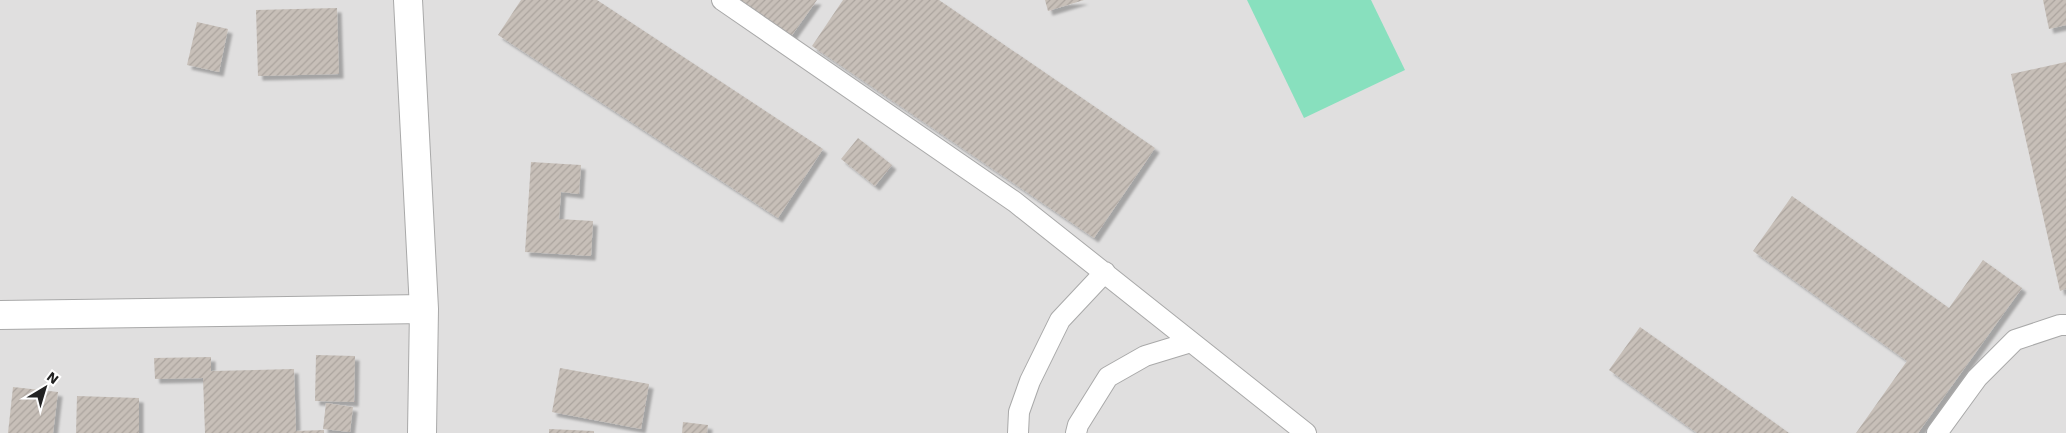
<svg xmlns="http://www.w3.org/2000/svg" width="2066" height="433" viewBox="0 0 2066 433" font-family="'Work Sans',sans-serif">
	<defs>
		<pattern id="building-hatch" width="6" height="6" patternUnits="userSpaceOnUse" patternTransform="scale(1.25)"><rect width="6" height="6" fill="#c7bfb8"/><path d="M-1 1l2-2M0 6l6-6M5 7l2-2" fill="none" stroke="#aba49e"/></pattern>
		<filter id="shadow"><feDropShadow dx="4.5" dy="4.5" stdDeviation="1" flood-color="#0004"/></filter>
	</defs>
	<rect width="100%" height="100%" fill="#f2efe9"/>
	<path fill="#e0dfdf" d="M0,0H2066V433H0Z"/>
	<path fill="#88e0be" d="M1247,0H1371L1405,70L1304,118Z"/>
	<path fill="url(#building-hatch)" filter="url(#shadow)" d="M521,0H597L823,149L778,218L498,35Z
		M721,0H817L785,45Z
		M843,0H939L1155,148L1094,238L812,46Z
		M1045,0H1084L1048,11Z
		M2043,0H2066V25L2049,29Z
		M337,8L339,74L258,76L256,10Z
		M197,22L228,29L219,72L187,65Z
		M2066,62V289L2060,291L2011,74Z
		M858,138L892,165L875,186L841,159Z
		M531,162L581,165L579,194L561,192L559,219L593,221L591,256L525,252Z
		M1792,196L1949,308L1983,260L2022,288L1918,433H1856L1907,361L1753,251Z
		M1640,327L1789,433H1697L1609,370Z
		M316,355L355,356L354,402L315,401Z
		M211,357V371L294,369L296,431L324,430V433H205L203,378L155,379L154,358Z
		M560,368L649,384L641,429L552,412Z
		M13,387L58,392L53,433H8Z
		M77,396L139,398V433H76Z
		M326,403L353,407L350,432L323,429Z
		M683,422L708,425L707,433H682Z
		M549,429L594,431V433H549Z"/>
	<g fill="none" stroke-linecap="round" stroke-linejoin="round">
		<g stroke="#a9a9a9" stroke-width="22">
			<path id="service" d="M722,0L1015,202L1306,433
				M1018,433L1019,412L1030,381L1060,320L1105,272
				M1076,433L1078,425L1108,377L1145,356L1191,342
				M1937,433L1977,378L2015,340L2060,325H2066"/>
		</g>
		<g stroke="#a9a9a9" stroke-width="30">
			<path id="minor" d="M408,0L424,309L422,433
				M0,315L424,309"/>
		</g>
		<use href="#service" stroke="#fff" stroke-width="20"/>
		<use href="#minor" stroke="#fff" stroke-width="28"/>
	</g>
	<g transform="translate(45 388) rotate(38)" stroke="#ffffff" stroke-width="4" paint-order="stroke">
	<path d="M0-4L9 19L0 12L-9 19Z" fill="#222222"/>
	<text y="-8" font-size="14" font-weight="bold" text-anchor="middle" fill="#222222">N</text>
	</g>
</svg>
